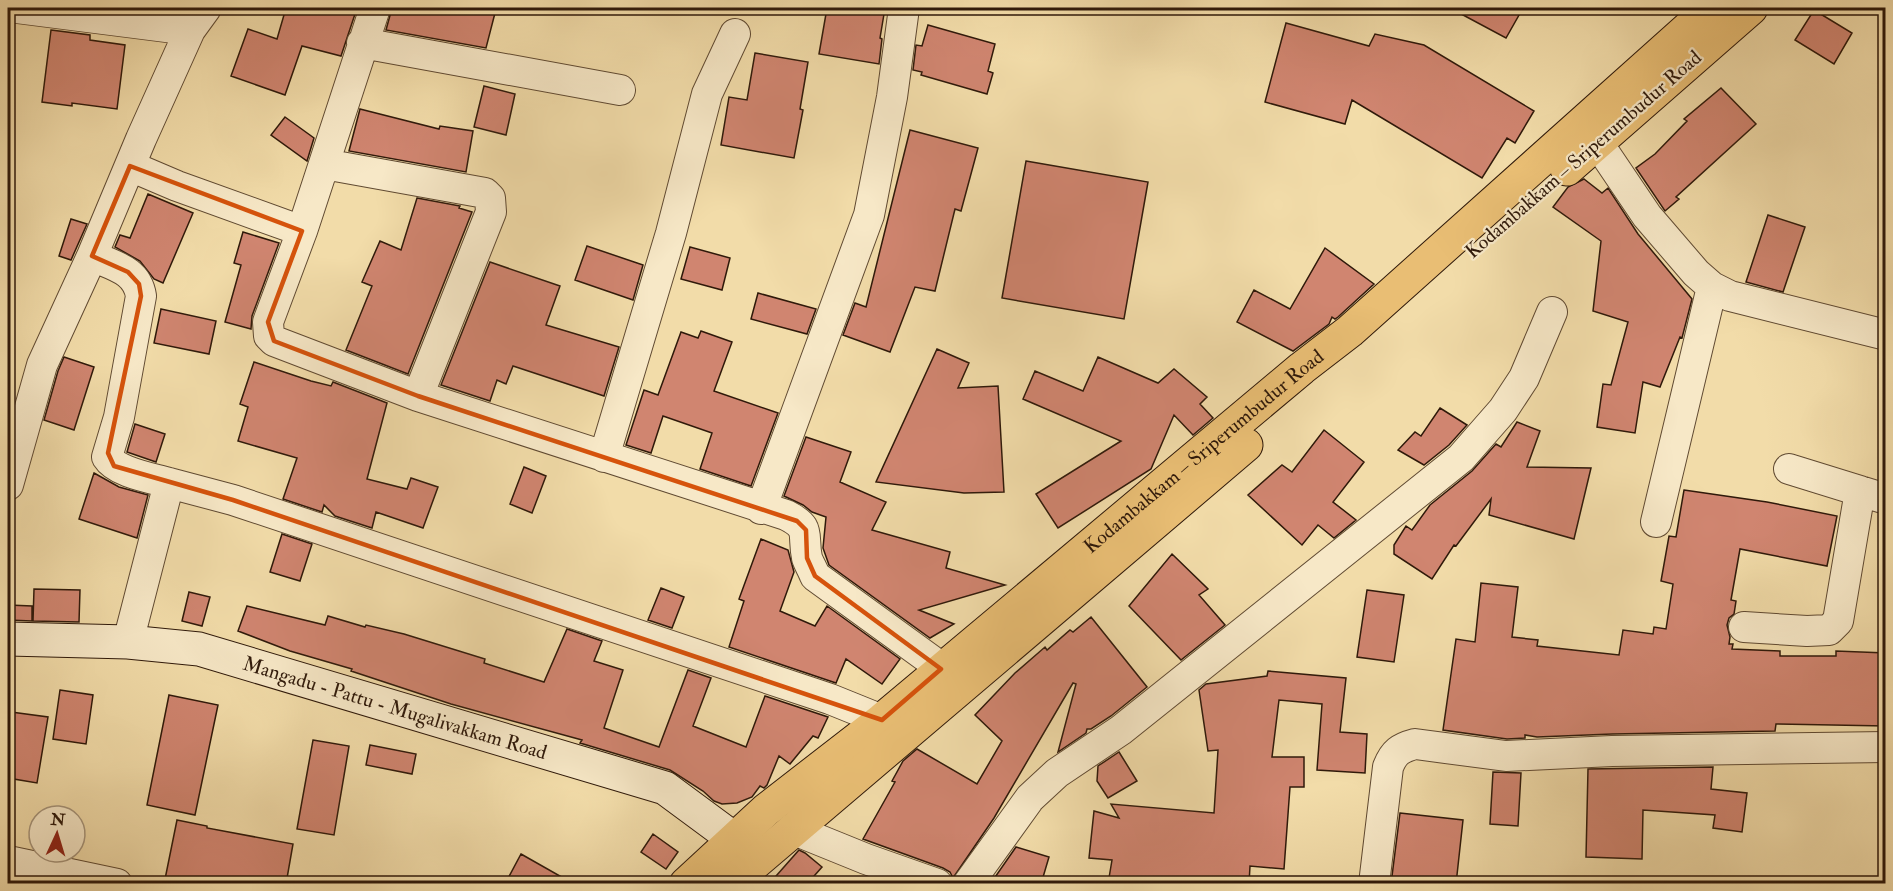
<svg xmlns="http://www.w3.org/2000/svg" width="1893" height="891" viewBox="0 0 1893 891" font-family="'IM FELL Double Pica',serif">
	<rect width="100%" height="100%" fill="#f2dca9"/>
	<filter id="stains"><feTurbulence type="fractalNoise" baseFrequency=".00333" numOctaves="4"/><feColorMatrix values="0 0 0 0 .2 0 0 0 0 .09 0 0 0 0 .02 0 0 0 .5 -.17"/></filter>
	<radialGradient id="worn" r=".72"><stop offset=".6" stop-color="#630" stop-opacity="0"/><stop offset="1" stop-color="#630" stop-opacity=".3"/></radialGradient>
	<path fill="#d08570" stroke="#2f190a" stroke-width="1.5" d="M286,8H357L341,56L302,46L285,95L231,76L248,29L277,39Z
		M392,8H474L495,13L486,48L386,30Z
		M827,8H885L880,38L882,39L879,64L819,54Z
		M1450,8H1523L1506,38Z
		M1814,10L1852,33L1834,64L1795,40Z
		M1286,23L1369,46L1375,34L1424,45L1534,111L1515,143L1507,138L1482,178L1352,100L1345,124L1265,102Z
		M928,25L995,44L988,71L993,73L987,94L921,75L922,72L913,70L916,45L922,46Z
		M51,30L90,35V40L125,45L117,109L72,103V106L42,102Z
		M755,53L808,62L800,109L803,110L794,158L721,145L729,97L747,100Z
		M484,86L515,94L506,135L474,127Z
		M1721,88L1756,124L1676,197L1679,199L1665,211L1636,168L1655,154L1687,121L1684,119Z
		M360,109L439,129L440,126L473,131L466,172L349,151Z
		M285,117L314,138L307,161L271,135Z
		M910,130L978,148L961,211L955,209L935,291L915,287L890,352L843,335L855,303L866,307Z
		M1026,161L1148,182L1124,319L1002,298Z
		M1584,179L1602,193L1608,188L1638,234L1692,299L1682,338L1680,337L1660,387L1643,382L1635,433L1597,427L1603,384L1611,385L1628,322L1593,311L1601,241L1553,207L1568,187Z
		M148,194L193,213L163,283L154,279L140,261L115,247L120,235L130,238Z
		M417,198L460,206L459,208L472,212L408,374L346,350L372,286L362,282L380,241L401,250Z
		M1768,215L1805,227L1783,292L1746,282Z
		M71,219L87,224L71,260L59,256Z
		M243,232L279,243L252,316L251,329L225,322L241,265L234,263Z
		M587,246L643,265L633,300L575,280Z
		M690,247L730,258L722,290L681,279Z
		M1325,248L1374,284L1338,317L1335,319L1332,317L1329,324L1293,351L1237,322L1254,290L1290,309Z
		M490,262L560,286L546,325L619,347L604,396L513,366L506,384L497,380L490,401L441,385Z
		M758,293L816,309L807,334L751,319Z
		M161,309L216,321L209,354L154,343Z
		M701,331L732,342L714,391L778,413L751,486L700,469L712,433L663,416L651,453L626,445L644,390L658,395L681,332L698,338Z
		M937,349L969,363L958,388L998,386L1004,492L964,493L876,482Z
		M64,357L94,367L74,430L44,420L58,371Z
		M1098,357L1158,383L1174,369L1207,397L1200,404L1213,418L1193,435L1174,415L1151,469L1058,528L1036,494L1121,441L1023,399L1035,371L1083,391Z
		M254,362L311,381L331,386L333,382L387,403L367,479L407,489L411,478L438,487L423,528L376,512L372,528L335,516L324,505L322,512L283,499L297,458L238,441L248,407L240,404Z
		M1440,408L1467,425L1449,445L1424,465L1398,450L1415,432L1421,436Z
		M1517,422L1540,431L1527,467L1591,468L1574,539L1489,515L1491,499L1456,546L1454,545L1432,579L1394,554V545L1406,526L1412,530L1430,505L1472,471L1496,444L1501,447Z
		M135,424L165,434L156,462L127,452Z
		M1324,430L1364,462L1333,502L1356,520L1334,538L1318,525L1302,545L1248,495L1282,465L1292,472Z
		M806,437L851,452L840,482L886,502L872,530L950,552L946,568L1005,585L919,610L954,624L930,638L829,565L823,548L826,517L812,512L803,505L784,496Z
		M524,467L546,476L532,513L510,504Z
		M94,473L119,487L148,495L137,538L79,519Z
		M1684,490L1767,502L1837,516L1827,566L1740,549L1731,600L1736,601L1734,614L1729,618L1727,625L1730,637L1729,644H1733L1732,649L1780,651V656H1836V651L1886,653V726L1776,724L1775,731L1612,734L1537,737L1525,735V738L1507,739L1443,730L1456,639L1475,642L1481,583L1518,587L1512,637L1538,640L1537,646L1619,655L1623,630L1653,634L1654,627L1666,629L1673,584L1661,581L1669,536L1676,537Z
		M282,534L312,544L300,581L270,572Z
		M761,539L788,550L794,572L780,611L815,626L827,606L900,659L882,684L846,659L836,683L729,647L744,601L739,599Z
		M1172,554L1208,589L1199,595L1225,625L1181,660L1129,606Z
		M661,588L684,597L672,628L648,620Z
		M34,589L80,590L79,622L33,621Z
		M1367,590L1404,595L1394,662L1357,657Z
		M189,592L210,597L202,626L182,621Z
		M8,605L32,606V621L8,620Z
		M247,606L325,625L328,616L365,627L366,625L404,634L485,659L484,663L544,682L567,629L602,641L594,661L623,670L604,728L659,747L688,670L711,678L693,726L746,747L765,696L828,717L818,738L813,736L790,764L779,756L767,785L764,788L760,786L752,797L737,803L722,804L714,801L703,791L670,770L580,743L582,740L451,704L351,671L352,669L290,651L238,631Z
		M1091,617L1147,687L1111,716L1091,729H1087L1086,733L1058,752L1076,684L1073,683L994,818L953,878L950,872L943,868L863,839L895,782L892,781L903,761L917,749L977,784L1002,741L975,715L1015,673L1045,647L1047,650L1070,630L1073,632Z
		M1268,671L1346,678L1340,732L1367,734L1365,773L1317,770L1322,704L1279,700L1272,757H1304V787H1290L1284,869L1250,866L1249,884H1108L1112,860L1089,858L1094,811L1119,818L1111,804L1214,813L1218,750L1208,751L1199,690L1206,684L1267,676Z
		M60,690L93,695L86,744L53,739Z
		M169,695L218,705L195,815L147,805Z
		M11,712L48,717L37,783L8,778V734Z
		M313,740L349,746L334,835L297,829Z
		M370,745L416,754L412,774L366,765Z
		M1119,752L1137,781L1108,798L1097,781L1098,766Z
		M1713,767L1711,789L1747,793L1742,832L1713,828L1715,815L1643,810L1642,859L1586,857L1588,769Z
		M1493,772L1521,773L1518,826L1490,824Z
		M1400,813L1463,820L1456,884H1391Z
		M177,820L207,826V828L293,844L286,884H164Z
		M653,834L678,852L666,869L641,852Z
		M1016,847L1049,857L1041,884H1006L993,880Z
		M799,850L805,853L822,867L807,884H769Z
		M521,854L574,884H505Z"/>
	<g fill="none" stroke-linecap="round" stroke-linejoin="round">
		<g stroke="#604a32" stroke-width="32">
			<path id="street" d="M17,8L190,30
				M375,8L302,231L268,322L269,336L274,341L418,396L786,515C812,528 802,534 807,558C809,564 813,570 815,576L961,682
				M362,43L620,90
				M1582,125L1597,142L1647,216L1696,273L1712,287L1730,296L1886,335
				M324,164L485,193L490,198L491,212L418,396
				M130,166L177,186L302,231
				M92,256C114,266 137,270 141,296L119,417L107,457C117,473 152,478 169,483
				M604,457L671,233L707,94L735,34
				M1789,469L1886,499
				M8,485L42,365L92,256L141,139L190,30L206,8
				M761,509L869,215L892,97L904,8
				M1656,522L1712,287
				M1744,627L1807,631L1829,630L1838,621L1860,491
				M128,642L169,483L233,500L830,699L882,720
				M792,829L866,859L937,884
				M8,861L117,884
				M968,884L1030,798L1057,773L1121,730L1461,458L1503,410L1524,378L1552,312
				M1374,884L1388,767C1394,752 1400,748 1415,744L1506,756L1612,751L1886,747"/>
		</g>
		<g stroke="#2f190a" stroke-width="35">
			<g id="secondary">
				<path id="s1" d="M8,639L128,642L199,649L665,788L734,839L753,861"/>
			</g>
		</g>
		<g stroke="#2f190a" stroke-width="35">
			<g id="primary">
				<path d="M1567,169L1751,8"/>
				<path id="s2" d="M686,884L766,810L882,720L1302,368L1350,331L1711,8"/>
				<path d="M730,884L1246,445"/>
			</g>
		</g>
		<use href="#street" stroke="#f7e8c7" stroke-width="30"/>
		<use href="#secondary" stroke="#f7e8c7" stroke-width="33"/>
		<use href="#primary" stroke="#e9be74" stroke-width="33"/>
	</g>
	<path fill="none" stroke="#d6530c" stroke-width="4.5" stroke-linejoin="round" d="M130,166L302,231L268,322L274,341L418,396L797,521L806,530L807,558L815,576L941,669L882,720L233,500L114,466L108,453L141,296L139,284L128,272L92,256Z"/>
	<g text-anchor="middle" stroke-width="4.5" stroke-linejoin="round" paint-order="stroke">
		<g font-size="20" fill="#2f190a" stroke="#f7e8c7">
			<text transform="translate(1583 154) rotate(-41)" y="7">Kodambakkam – Sriperumbudur Road</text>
			<text dy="7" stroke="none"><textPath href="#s2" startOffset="675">Kodambakkam – Sriperumbudur Road</textPath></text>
			<text dy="7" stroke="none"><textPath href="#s1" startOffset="396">Mangadu - Pattu - Mugalivakkam Road</textPath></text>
		</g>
	</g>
	<rect width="1893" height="891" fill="none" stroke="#f2dca9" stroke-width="30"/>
	<rect x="9" y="9" width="1875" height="873" fill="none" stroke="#2f190a" stroke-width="3"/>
	<rect x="15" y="15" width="1863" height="861" fill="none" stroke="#2f190a" stroke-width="1.5"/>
	<g transform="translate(57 834) rotate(4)"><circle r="28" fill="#f7e8c7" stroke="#a7957b" stroke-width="1.5"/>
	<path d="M0-4.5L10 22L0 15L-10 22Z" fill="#8f2418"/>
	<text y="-9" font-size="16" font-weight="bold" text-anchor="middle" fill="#2f190a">N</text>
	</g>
	<rect width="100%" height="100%" filter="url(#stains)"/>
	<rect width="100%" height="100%" fill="url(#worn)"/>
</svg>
